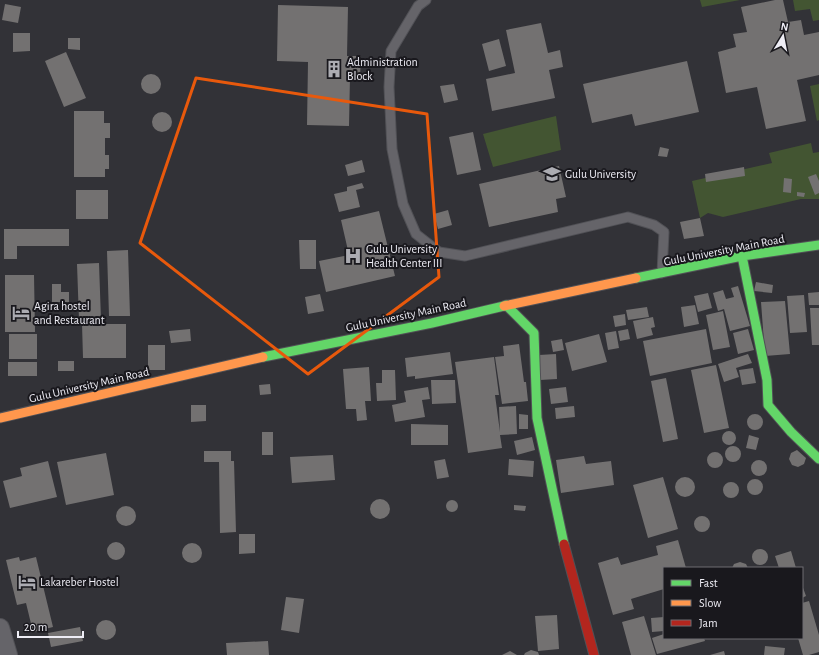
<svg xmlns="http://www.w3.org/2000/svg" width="819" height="655" viewBox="0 0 819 655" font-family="'Alegreya Sans',sans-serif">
	<rect width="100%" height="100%" fill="#323237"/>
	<path fill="#435532" d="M700,0H740L702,7Z
		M793,0H819V20L813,21L810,9L795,11Z
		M819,84V120L817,121L810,86Z
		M556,116L561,150L493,167L483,134Z
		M811,143L813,153L819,152V199H801L723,217L708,213L700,218L692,181L772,163L769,153Z"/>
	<path fill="#737171" d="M775,0H783L788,22L801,20L804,35L819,32V75L797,80L806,121L766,129L757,87L726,93L718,52L736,47L733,34L747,32L741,7Z
		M5,4L21,7L18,23L2,20Z
		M278,5L348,7L347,56H361L360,77H350L349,126L307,125L308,62L277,61Z
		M541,23L548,53L560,50L563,67L549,70L555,98L492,111L486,79L515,73L506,30Z
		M13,33H30V51L13,52Z
		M68,38H80V50L68,49Z
		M499,39L506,66L489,71L482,44Z
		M66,52L86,98L64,107L45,61Z
		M687,61L699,112L635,126L632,114L592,123L583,84Z
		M141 84a10 10 0 1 1 20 0a10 10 0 1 1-20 0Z
		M454,84L458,100L444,103L440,86Z
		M74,111H104V123H110V138H105V155H109V169H105V177H74Z
		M152 122a10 10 0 1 1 20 0a10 10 0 1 1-20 0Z
		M473,132L481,170L457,175L449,137Z
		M660,147L669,149L667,157L658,156Z
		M362,160L365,172L348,176L345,165Z
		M559,166L566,197L556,199L558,212L489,227L479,184Z
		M744,167L745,176L706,182L705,174Z
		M816,174L819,181V193L815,195L808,177Z
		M784,178L792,179L791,193L783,192Z
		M362,183L364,188L356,190L360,207L339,212L334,194L347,191V187Z
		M76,190H108V219H76Z
		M797,192L805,193L804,197L797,196Z
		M448,210L452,225L438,229L434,214Z
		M379,211L395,276L326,292L319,261L349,255L341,220Z
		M700,218L704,236L684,239L680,222Z
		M4,229H69V246H17V259H4Z
		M299,240H316V269H300Z
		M128,250L130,316H109L107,251Z
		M99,263L101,320H79L77,264Z
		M5,275H34L35,332H5Z
		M756,282L773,285L772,293L754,291Z
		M52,284H61V292H69V302H52Z
		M738,286L750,326L730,331L724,309L718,311L713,293L723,290L726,299L734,297L731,288Z
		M819,292V305H809L808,293Z
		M708,293L712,308L698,312L694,296Z
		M320,294L324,311L308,314L305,297Z
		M804,295L807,332L790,333L787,296Z
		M785,301L790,354L765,356L761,302Z
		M695,305L699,324L684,327L681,307Z
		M647,307L649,317L628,320L626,310Z
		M810,308H819V345H812Z
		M723,311L730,347L713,350L706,315Z
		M625,314L626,325L615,327L613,316Z
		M653,317L655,327L651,328L653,335L637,339L633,321Z
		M82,324H126V358H83Z
		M190,329L191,341L171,343L169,331Z
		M628,329L630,339L620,341L618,331Z
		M706,329L712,363L650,376L643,341Z
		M748,329L754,350L738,354L733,333Z
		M616,331L619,348L608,350L605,333Z
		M9,334H37V359H9Z
		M599,334L607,362L572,371L565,343Z
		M562,339L564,350L553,352L551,341Z
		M519,344L524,382H526L528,401L502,404L495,357L504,356L503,346Z
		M148,345H165V370H148Z
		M450,352L453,374L415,379V376L407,377L405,358Z
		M556,354L557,379L540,380L539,355Z
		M748,354L752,363L736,368L739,377L724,382L718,364Z
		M494,357L499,395H495L500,432L499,407L516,406L517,434L500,435L502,448L468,453L455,362Z
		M58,361H74V371H58Z
		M8,362H37V376H8Z
		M716,365L729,428L704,433L691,370Z
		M369,367L371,401H365L367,420L357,421L356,409H346L343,369Z
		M753,368L756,383L742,385L739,370Z
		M382,370H395L396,400L377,401L376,383H382Z
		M666,378L678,439L663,442L651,381Z
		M431,380H455L456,403L432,404Z
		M270,384L271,394L260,395L259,385Z
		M428,387L430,399L422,400L425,417L395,422L392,405L406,402L404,391Z
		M566,387L568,402L551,404L549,389Z
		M191,405H206V421L191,422Z
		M574,406L575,417L556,419L555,408Z
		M747 422a8 8 0 1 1 16 0a8 8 0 1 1-16 0Z
		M519,414L528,415V429H519Z
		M411,424L448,425V445H411Z
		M722 438a7 7 0 1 1 14 0a7 7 0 1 1-14 0Z
		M262,432H273V455H262Z
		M749,435L759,438L756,450L746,448Z
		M532,437L535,450L517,455L514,441Z
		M725 454a8 8 0 1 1 16 0a8 8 0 1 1-16 0Z
		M797,450L806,458L804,464L798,467L792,465L789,459L791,453Z
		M204,451H231V461H234L236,532L220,533L219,462H204Z
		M707 460a8 8 0 1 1 16 0a8 8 0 1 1-16 0Z
		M106,453L114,495L66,505L57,462Z
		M333,455L335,480L292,483L290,457Z
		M584,456L586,464L611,461L614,485L561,493L556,460Z
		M445,459L449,477L437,479L434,461Z
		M509,459L534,461L533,477L508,475Z
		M751 468a8 8 0 1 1 16 0a8 8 0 1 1-16 0Z
		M48,461L57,497L10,508L3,481L22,476L20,468Z
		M675 487a10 10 0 1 1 20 0a10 10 0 1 1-20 0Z
		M663,477L678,529L648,538L633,485Z
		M747 487a8 8 0 1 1 16 0a8 8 0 1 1-16 0Z
		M723 490a8 8 0 1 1 16 0a8 8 0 1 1-16 0Z
		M370 509a10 10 0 1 1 20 0a10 10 0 1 1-20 0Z
		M446 506a6 6 0 1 1 12 0a6 6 0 1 1-12 0Z
		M514,505L526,506L525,511L514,510Z
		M116 516a10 10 0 1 1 20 0a10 10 0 1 1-20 0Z
		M694 524a8 8 0 1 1 16 0a8 8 0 1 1-16 0Z
		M239,534H255V553L239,554Z
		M678,540L686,568H664V589L631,599L634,609L613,615L598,563L618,557L621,565L658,555L656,546Z
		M107 551a9 9 0 1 1 18 0a9 9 0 1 1-18 0Z
		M182 553a10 10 0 1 1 20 0a10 10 0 1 1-20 0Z
		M752 557a8 8 0 1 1 16 0a8 8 0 1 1-16 0Z
		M791,551L796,568H779L775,556Z
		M19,557L20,561L36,557L53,627L33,632L26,603L17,605L6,560Z
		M740,562L746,564L748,568H732L734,564Z
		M802,585L806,596L802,598Z
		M286,597L304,599L299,633L281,630Z
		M809,601L819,635V652L809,655H803L798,638H802V603Z
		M557,615L559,649L538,651L535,616Z
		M644,616L656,655H631L622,622Z
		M664,617V631L652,632L651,618Z
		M96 630a10 10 0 1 1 20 0a10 10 0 1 1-20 0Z
		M80,627L83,641L51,647L48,633Z
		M664,634V638H704L705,641L657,654L652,638Z
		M268,641L269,655H227L226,643Z
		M765,646L785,648L784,655H764Z
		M531,650L538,652L539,655H524L525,653Z
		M510,651L517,655H502Z
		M724,651L725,655H710Z"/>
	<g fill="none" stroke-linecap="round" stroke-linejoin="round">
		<g stroke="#515156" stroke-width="11">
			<path id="lane" d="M426,0L418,6L391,51L389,87L392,149L403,204L416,234L439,252L465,256L628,217L654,225L664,232L662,273"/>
		</g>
		<g stroke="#515156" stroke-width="20">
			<path id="street" d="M0,628L8,655"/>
		</g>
		<g stroke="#515156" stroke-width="11">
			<path id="fast" d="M742,256L767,380L768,405L791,432L819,459
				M636,278L742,256L819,245
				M506,305L534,333L537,418L564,544
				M263,357L432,323L504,306"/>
		</g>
		<g stroke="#515156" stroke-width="11">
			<path id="slow" d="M504,306L636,278
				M0,418L263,357"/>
		</g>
		<g stroke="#515156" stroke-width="11">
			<path id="jam" d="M564,544L594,655"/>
		</g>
		<use href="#lane" stroke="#656469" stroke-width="9"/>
		<use href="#street" stroke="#656469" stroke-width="18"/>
		<use href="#fast" stroke="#63d668" stroke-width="9"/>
		<use href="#slow" stroke="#ff974d" stroke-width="9"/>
		<use href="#jam" stroke="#b3261e" stroke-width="9"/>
	</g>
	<path fill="none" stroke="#e8590c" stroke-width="3" stroke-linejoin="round" d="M196,78L427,114L439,277L308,374L140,243Z"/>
	<defs>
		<g id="building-bare" transform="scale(1.38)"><path d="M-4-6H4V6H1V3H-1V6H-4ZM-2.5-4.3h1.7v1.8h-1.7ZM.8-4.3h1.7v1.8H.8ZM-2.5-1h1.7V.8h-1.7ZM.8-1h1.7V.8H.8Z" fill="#acacb2" stroke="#19181d" stroke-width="2.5" paint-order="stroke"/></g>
		<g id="university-bare" transform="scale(1.38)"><path d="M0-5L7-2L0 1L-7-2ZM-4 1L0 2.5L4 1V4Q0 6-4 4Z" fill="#acacb2" stroke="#19181d" stroke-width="2.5" paint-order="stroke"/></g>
		<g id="hospital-bare" transform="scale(1.38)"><path d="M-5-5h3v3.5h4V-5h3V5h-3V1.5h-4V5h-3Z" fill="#acacb2" stroke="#19181d" stroke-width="2.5" paint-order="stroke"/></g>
		<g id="hotel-bare" transform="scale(1.38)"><path d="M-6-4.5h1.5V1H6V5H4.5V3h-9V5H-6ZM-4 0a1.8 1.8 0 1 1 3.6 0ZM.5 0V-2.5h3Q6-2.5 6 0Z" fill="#acacb2" stroke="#19181d" stroke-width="2.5" paint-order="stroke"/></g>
	</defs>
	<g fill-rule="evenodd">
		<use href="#building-bare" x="334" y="69"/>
		<use href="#university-bare" x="552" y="174"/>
		<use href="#hospital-bare" x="353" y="256"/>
		<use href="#hotel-bare" x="21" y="313"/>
		<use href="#hotel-bare" x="27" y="582"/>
	</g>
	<g text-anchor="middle" stroke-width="4" stroke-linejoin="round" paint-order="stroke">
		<g font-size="12" fill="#eeedf5" stroke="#19181d" text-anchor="start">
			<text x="347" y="66">Administration<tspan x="347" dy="14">Block</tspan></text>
			<text x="565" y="178">Gulu University</text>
			<text x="366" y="253">Gulu University<tspan x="366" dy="14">Health Center III</tspan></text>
			<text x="34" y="310">Agira hostel<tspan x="34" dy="14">and Restaurant</tspan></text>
			<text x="40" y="586">Lakareber Hostel</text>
		</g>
		<g font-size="12" fill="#eeedf5" stroke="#19181d">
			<text transform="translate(724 250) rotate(-11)" y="4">Gulu University Main Road</text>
			<text transform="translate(406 315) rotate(-12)" y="4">Gulu University Main Road</text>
			<text transform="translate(89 385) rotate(-13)" y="4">Gulu University Main Road</text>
		</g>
	</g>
	<rect x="663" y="567" width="140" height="72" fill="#19181d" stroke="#6e6d73"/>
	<rect x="671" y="580" width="20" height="6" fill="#63d668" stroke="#6e6d73"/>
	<text x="699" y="587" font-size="12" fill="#eeedf5">Fast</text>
	<rect x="671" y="600" width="20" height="6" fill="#ff974d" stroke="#6e6d73"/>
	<text x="699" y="607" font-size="12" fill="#eeedf5">Slow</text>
	<rect x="671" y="620" width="20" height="6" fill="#b3261e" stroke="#6e6d73"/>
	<text x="699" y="627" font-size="12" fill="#eeedf5">Jam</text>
	<g transform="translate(783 36) rotate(10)" stroke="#19181d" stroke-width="3" paint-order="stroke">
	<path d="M0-3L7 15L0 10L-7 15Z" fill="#eeedf5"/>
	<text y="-6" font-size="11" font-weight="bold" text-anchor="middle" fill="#eeedf5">N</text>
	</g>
	<path d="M18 631v6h65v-6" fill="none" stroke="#eeedf5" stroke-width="2"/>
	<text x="24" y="631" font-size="12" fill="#eeedf5" stroke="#19181d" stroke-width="3" paint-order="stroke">20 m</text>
</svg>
